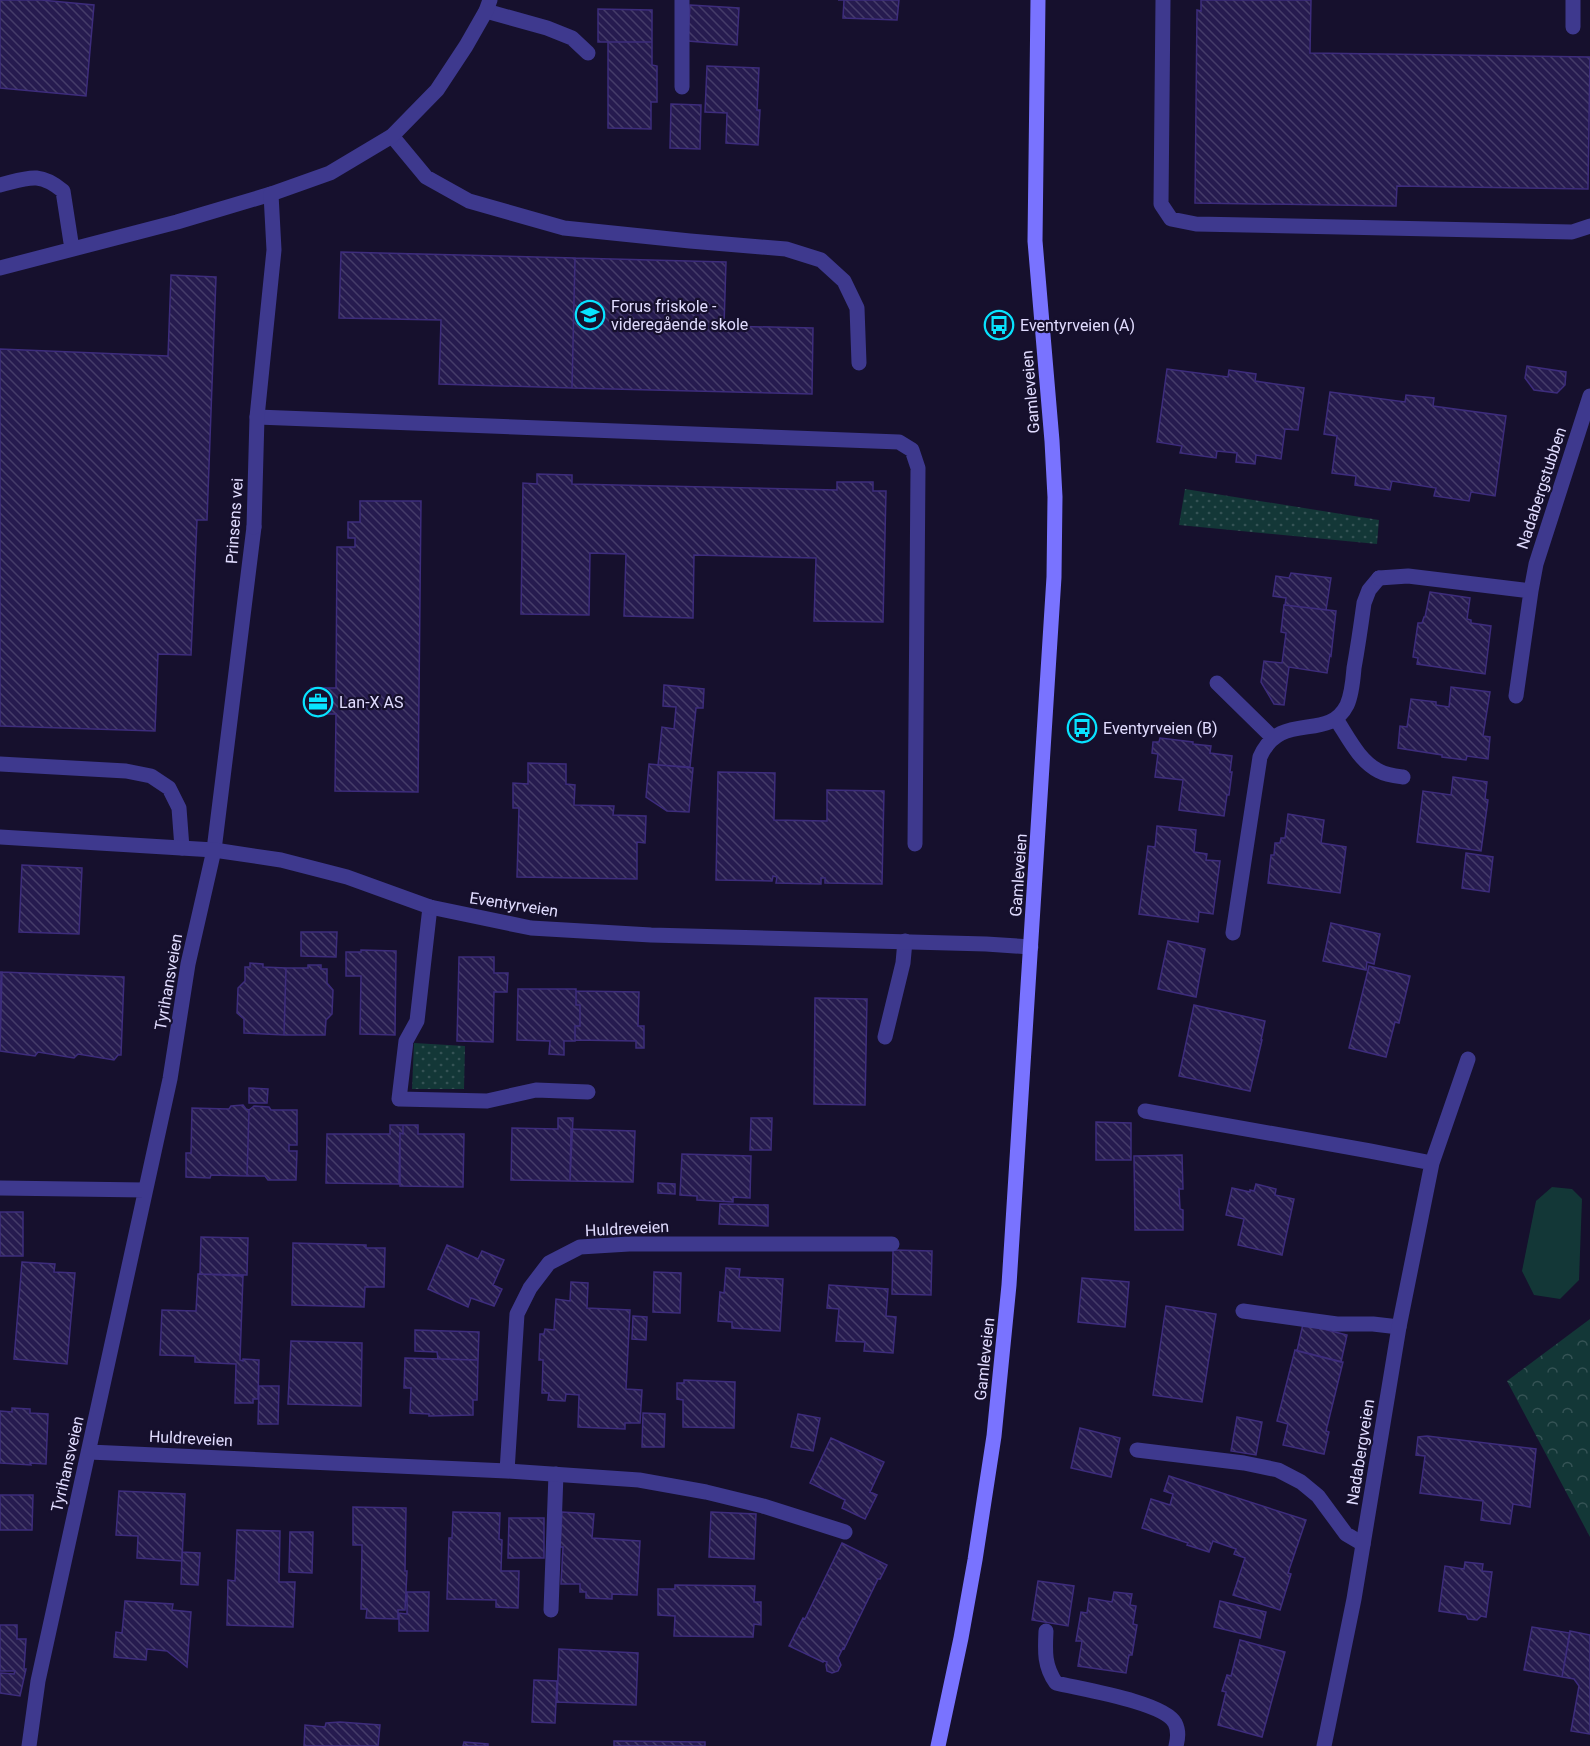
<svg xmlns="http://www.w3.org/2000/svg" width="1590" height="1746" viewBox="0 0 1590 1746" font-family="Roboto,sans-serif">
	<defs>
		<pattern id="forest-crowns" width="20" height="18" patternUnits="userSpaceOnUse" patternTransform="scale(1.5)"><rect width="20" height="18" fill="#133737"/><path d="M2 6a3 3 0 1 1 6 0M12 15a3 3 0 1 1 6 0" fill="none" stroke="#355355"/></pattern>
		<pattern id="park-dots" width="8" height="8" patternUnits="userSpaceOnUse" patternTransform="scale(1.5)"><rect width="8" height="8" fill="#133737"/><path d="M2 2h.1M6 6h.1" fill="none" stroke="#355355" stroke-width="1.8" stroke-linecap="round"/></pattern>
		<pattern id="building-back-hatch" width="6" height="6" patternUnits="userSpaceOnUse" patternTransform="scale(1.5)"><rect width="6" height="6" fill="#261b4f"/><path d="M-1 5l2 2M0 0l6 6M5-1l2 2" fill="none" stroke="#453c69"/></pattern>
	</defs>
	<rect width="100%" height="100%" fill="#16102d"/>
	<path fill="url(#forest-crowns)" d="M1590,1319V1537L1507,1381Z"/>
	<path fill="url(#park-dots)" d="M1185,489L1379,520L1377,544L1179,525Z
		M414,1043L465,1046L464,1089H412Z"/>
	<path fill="#133737" d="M1552,1187L1572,1189L1582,1199L1579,1280L1560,1299L1534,1295L1522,1271L1536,1201Z"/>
	<path fill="url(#building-back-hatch)" stroke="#3d2c7c" stroke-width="1.5" d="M0,0H41L94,5L86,96L0,88Z
		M838,0H899L897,20L843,18L844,0Z
		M1201,0H1311L1310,53L1590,57L1588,189L1397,186L1396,206L1195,203L1197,10L1201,11Z
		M690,5L739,8L737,45L688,41Z
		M598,9L652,10V42H598Z
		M608,42H652V65L657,66V102H651V129L608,128Z
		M707,66L759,68L757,110H760L758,145L726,143L727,113L705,112Z
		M671,104L701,105L700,149L670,148Z
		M341,252L575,258L572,388L439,384L441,320L339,318Z
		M575,258L726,262L724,326L813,328L812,394L572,388Z
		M171,275L216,277L207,520H197L191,655L158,654L155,731L0,726V349L168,356Z
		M1527,366L1566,372L1565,385L1557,393L1534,390L1525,378Z
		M1167,369L1228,377L1229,370L1256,374L1255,381L1304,388L1298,430L1285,429L1281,459L1256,455L1255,464L1236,462L1237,453L1217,451L1216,458L1180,453L1182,446L1157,442Z
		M1330,392L1405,402L1406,395L1434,398L1433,406L1506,416L1495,496L1471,492L1469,501L1434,496L1436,488L1392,481L1390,490L1355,485L1356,476L1332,473L1337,436L1324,434Z
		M537,474L572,475V484L837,490V482H873V491H886L883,622L814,621L816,558L694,555L693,618L624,616L626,554L590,553L589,615L521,614L523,483L537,484Z
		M360,501H421L418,792L335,791L336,714H311V688H336L337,547H355V538H348V522H360Z
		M1291,573L1331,578L1326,610L1285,605L1286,598L1273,596L1276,576L1289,578Z
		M1430,592L1470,598L1467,619L1471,620V623L1491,626L1485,674L1417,664L1418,658L1413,657L1418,623H1422L1424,617H1425Z
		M1284,605L1336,611L1331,656L1330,655L1327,673L1289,667L1284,705L1274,704L1261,682L1264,661L1282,663L1286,633L1281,632Z
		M664,685L704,689L703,708H696L690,767L658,765L662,727L674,729L676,707L663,706Z
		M1451,687L1490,692L1483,736L1490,737L1488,759L1467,756L1466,760L1442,757V755L1398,748L1400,726L1407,727L1411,699L1436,702V705L1449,707Z
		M1160,738L1193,742V744L1211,746L1210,753L1232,756L1230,772H1232L1229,795H1227L1224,816L1179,810L1183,780L1155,777L1158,754L1152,753L1153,742H1159Z
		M528,763L566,764V784L575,785L574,805L614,806L613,815L646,816L645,843L637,842V879L517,877L519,808H513V783L528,784Z
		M649,764L693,768L689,812L667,811L646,797Z
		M718,772L775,773L774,820L827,821V790L884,791L882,884L825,883V878H821V884L776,883L777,877L773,876L772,881L716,880Z
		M1453,777L1487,782L1485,799L1488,800L1481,851L1417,842L1423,791L1451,795Z
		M1288,814L1324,820L1321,843L1346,847L1340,893L1268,883L1271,855H1274L1275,843H1280L1281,838H1285Z
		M1157,826L1196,830L1194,852L1207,854L1206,860L1220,861L1213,914L1199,912L1198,922L1139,914L1148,846L1155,847Z
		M1466,853L1493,857L1489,892L1462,888Z
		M22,865L82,868L79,934L19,932Z
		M1331,923L1380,934L1374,964L1367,962L1366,970L1323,961Z
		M301,932H337L336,957L301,956Z
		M1168,941L1205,949L1196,997L1158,989Z
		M361,950L396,951L395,1035L360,1034L361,976H346V952H361Z
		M459,957H494V973H508L507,992H494L493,1042L457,1041Z
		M250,963L263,964V967L286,968L284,1035L244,1033V1019L237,1013L238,988L245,981V967H250Z
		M308,965H321V969H327V983L333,990L332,1014L326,1020L325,1035H284L286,968H308Z
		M1369,966L1410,976L1399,1023L1395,1022L1386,1057L1349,1048Z
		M0,972H2L0,1028Z
		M2,972L124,977L121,1055H118L114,1060L78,1054L74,1058L38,1052L35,1056L0,1051Z
		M518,989H576V1005H580V1026H575V1041H564V1055L549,1054L550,1041L517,1040Z
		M576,991L639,992L638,1026H644V1048H636V1041L575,1040V1026H580V1005H576Z
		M815,998L867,999L865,1105L814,1104Z
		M1194,1005L1265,1021L1261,1040H1262L1250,1091L1179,1076Z
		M249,1088L268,1089L267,1103H249Z
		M243,1105L246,1109L249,1110L247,1176L211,1175L210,1178L186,1177V1153H191L192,1108L229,1109L231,1106Z
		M254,1106L269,1107L271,1110H297V1145H289V1151H297L296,1180H268L265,1176H247L249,1110Z
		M558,1118H573L570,1181L511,1180L512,1128L558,1129Z
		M751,1118H772L771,1150H750Z
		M1096,1122L1131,1123V1160H1096Z
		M390,1125H403V1134L400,1133L399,1184L326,1183L327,1134H390Z
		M403,1125H418V1134H464L463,1187L400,1186V1133L403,1134Z
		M571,1129L635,1131L633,1182L570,1181Z
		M682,1154L751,1156L750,1198L733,1197V1202L697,1200V1196L680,1195Z
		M1182,1155L1183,1189H1179L1180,1209L1183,1210V1230H1135L1134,1156Z
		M658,1183L675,1184V1194L658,1193Z
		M1256,1184L1276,1189L1275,1195L1294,1199L1282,1255L1238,1245L1244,1219L1226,1215L1232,1188L1250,1192V1190L1254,1191Z
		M720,1204L768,1205V1226L719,1224Z
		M0,1212H23V1256H0Z
		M201,1237L248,1238L247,1275L200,1274Z
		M293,1243L366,1245V1248H385L384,1287H365L364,1307L292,1305Z
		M447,1245L478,1259L482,1251L504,1260L493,1285L502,1289L494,1306L471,1298L468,1307L428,1289Z
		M893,1250L932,1251L931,1295L892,1294Z
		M22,1262L55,1264L54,1272L75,1273L67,1364L14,1359Z
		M726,1268L740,1269L739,1277L783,1279L780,1331L732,1328V1322L718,1321L720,1292L724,1293Z
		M654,1272L681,1273L680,1313L653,1312Z
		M198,1274L243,1276L240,1360L243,1361V1359L259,1360L258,1399H253V1403H235L236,1364L195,1362V1356L160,1355L162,1310L196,1311Z
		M1082,1278L1129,1282L1125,1327L1078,1322Z
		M571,1282L588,1283L587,1308L630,1310L626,1389L642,1390L640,1423H625V1429L578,1427L579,1395L566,1394L565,1401L548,1400L549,1393H542L543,1360H539L540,1334H544L545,1329L554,1330L556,1299L570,1301Z
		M829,1285L888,1289L886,1316L896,1317L893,1353L864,1351L865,1342L836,1341L839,1309L827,1308Z
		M1166,1306L1216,1314L1202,1402L1153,1395Z
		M633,1316L647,1317L646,1340L632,1339Z
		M1303,1324L1347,1335L1341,1362L1297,1351Z
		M415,1330L479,1332L478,1360L438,1359L437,1352L415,1351Z
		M291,1341L362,1343L361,1406L288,1404Z
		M1295,1350L1343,1362L1326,1431L1329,1432L1324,1454L1283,1445L1288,1424L1277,1421Z
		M405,1358L478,1360L477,1400H473V1415L429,1416V1414L410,1413L411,1388H404Z
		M684,1380L735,1382L734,1428L683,1427V1400L677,1399V1383H684Z
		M259,1386H279L278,1424H258Z
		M12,1408L30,1409V1413L48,1414L46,1464L30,1463L31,1465L0,1463V1411L12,1412Z
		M643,1413L665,1414L664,1447H642Z
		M798,1414L820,1418L813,1451L791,1447Z
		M1237,1417L1262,1422L1256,1455L1231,1451Z
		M1080,1428L1120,1438L1111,1477L1071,1468Z
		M1427,1436L1536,1449L1530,1507L1513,1504L1510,1524L1481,1520L1483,1501L1420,1493L1425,1456L1416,1455L1418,1437Z
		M831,1438L884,1462L870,1492L877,1495L865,1519L842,1508L845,1500L810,1483Z
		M1169,1476L1306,1520L1288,1573L1291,1574L1280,1610L1233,1595L1245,1558L1234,1554L1236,1549L1213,1541L1209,1552L1187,1545L1188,1543L1142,1528L1151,1499L1170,1505L1173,1494L1164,1491Z
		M119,1491L185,1494L182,1561L137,1558L138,1536L116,1535Z
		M0,1495H33L32,1530H0Z
		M353,1507L406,1508L405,1571H407L405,1610H398V1619L366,1618L367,1609H361L362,1545H353Z
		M453,1512L500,1513L499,1539L502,1540L501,1571H519L518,1608L496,1607V1600L447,1599L449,1538H452Z
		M562,1512L594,1514L592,1538L640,1541L637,1595L612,1594V1599L586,1598V1592H580V1584H561L563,1547H560Z
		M711,1512L756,1514L754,1559L709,1557Z
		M509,1518H544V1558H508Z
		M237,1530L280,1531L279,1582H295L293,1627L227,1625L228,1580L235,1581Z
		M290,1532H313L312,1573L289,1572Z
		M842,1543L887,1565L880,1579H878L844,1649L843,1648L838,1658L841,1665L838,1671L832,1673L827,1671L826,1665L827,1662L824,1661L823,1662L789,1646L803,1618L805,1619Z
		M182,1552L200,1553L198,1585L181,1584Z
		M1465,1562L1483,1564L1482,1571L1492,1572L1486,1617L1481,1616L1477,1620L1468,1619L1466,1615L1439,1611L1445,1566L1464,1569Z
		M1038,1581L1074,1586L1068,1626L1032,1620Z
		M675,1585L755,1586L754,1602H761V1625L754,1624L753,1637L674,1636L675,1616L658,1615V1589H675Z
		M407,1592H429L428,1631H399V1613L407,1614Z
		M1114,1592L1132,1594L1130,1605L1136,1606L1133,1624L1137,1625L1132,1655H1129L1126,1673L1078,1666L1082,1641H1076L1081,1612L1087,1613L1089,1598L1112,1602Z
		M125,1601L173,1604L172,1610L191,1612L187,1667L167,1651L147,1649L146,1660L114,1657L116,1632L122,1633Z
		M1220,1601L1266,1612L1260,1638L1214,1627Z
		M0,1625H17V1639H26L24,1669H26L20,1696L0,1693V1673L14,1674L15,1671H0Z
		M1532,1627L1570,1633L1562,1677L1524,1670Z
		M1570,1631L1590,1635V1734L1571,1731L1579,1686L1574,1679L1562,1677Z
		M1240,1640L1285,1652L1262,1737L1218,1725L1226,1692L1222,1691L1227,1675L1231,1676Z
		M559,1649L638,1653L636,1705L557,1702Z
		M534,1680L557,1681L555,1723L532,1722Z
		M340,1722L380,1725L378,1746H304L305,1725L325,1727L326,1723Z
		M614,1741L705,1742V1746H614Z
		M464,1742L488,1744V1746H463Z"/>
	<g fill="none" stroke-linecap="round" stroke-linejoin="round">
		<path stroke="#3e398e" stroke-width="15" d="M682,0V87
			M1163,0L1161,204L1171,219L1196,224L1572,232L1590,226
			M486,11L547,28L572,38L588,53
			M1573,27V0
			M392,136L426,177L469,201L564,228L690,241L786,249L821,260L844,281L857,308L859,363
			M0,185C28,178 39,171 63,191L72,249
			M0,268L177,222L271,194
			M257,417L899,442L912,450L918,468L915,844
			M1217,683L1273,738
			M1336,719C1348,737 1359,761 1379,771C1386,775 1395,776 1403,777
			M0,764L126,771L151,776L169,788L179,808L182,848
			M214,850L254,527
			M430,907L417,1021L406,1041L399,1099L487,1101L536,1090L588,1092
			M1233,933L1260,757C1281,709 1328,743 1347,705C1352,694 1353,680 1354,668C1358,646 1361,625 1364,603L1369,590L1379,578
			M885,1037L903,963L905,941
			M1243,1311L1337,1324H1373L1399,1327
			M1137,1450L1244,1463L1278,1470L1301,1482L1318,1496L1346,1534L1363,1544
			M551,1610L556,1474
			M1046,1631C1045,1651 1044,1666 1056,1683C1080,1689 1164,1702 1175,1723C1179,1731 1178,1738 1176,1746"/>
		<path stroke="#3e398e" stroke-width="15" d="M254,527L257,417L274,250L271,194L330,173L392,136L437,90L466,46L486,11L490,0
			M1379,578L1408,576L1531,591
			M1516,696L1531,591L1536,564L1590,396
			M0,837L214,850L281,860L347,877L430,907L531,928L651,935L986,944L1031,947
			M1145,1111L1370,1151L1432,1163
			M0,1188L145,1190
			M89,1452L507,1471L639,1480L706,1492L763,1506L845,1532
			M507,1471L517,1314L530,1288L549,1263L580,1247L629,1244H892
			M29,1746L38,1681L170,1079L188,964L214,850
			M1324,1746L1354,1599L1399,1327L1432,1163L1468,1059"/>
		<path stroke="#7973ff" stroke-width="15" d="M938,1746L961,1638L975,1560L994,1436L1009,1285L1054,577L1055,497L1052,441L1035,241L1038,0"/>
	</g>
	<defs>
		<g id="school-ring" transform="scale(1.5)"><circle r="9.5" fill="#16102d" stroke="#08e3ff" stroke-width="1.5"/><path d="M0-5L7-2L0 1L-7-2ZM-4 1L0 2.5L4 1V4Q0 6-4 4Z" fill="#08e3ff"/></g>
		<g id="bus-ring" transform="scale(1.5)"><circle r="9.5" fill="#16102d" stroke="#08e3ff" stroke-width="1.5"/><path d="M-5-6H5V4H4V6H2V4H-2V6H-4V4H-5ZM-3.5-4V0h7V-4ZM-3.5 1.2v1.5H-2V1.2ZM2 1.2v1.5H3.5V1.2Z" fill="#08e3ff"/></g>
		<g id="office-ring" transform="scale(1.5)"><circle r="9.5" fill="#16102d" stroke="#08e3ff" stroke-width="1.5"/><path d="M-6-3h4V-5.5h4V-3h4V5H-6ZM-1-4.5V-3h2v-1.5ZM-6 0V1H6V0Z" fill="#08e3ff"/></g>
	</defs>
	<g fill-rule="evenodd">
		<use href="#school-ring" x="590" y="315"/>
		<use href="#bus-ring" x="999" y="325"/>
		<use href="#office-ring" x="318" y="702"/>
		<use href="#bus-ring" x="1082" y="728"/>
	</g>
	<g text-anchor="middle" stroke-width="4.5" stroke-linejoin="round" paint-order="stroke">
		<g font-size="16" fill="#e1dcff" stroke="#16102d" text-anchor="start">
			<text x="611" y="312">Forus friskole -<tspan x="611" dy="18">videregående skole</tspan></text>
			<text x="1020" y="331">Eventyrveien (A)</text>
			<text x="339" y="708">Lan-X AS</text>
			<text x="1103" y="734">Eventyrveien (B)</text>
		</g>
		<g font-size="16" fill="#e1dcff" stroke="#16102d">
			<text transform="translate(1030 392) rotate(-95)" y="6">Gamleveien</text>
			<text transform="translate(1541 488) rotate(-72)" y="6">Nadabergstubben</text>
			<text transform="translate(234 521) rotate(-86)" y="6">Prinsens vei</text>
			<text transform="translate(1018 875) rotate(-86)" y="6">Gamleveien</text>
			<text transform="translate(514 904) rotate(9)" y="6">Eventyrveien</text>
			<text transform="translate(168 982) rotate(-80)" y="6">Tyrihansveien</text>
			<text transform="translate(627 1228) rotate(-3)" y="6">Huldreveien</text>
			<text transform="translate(984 1359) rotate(-84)" y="6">Gamleveien</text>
			<text transform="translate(191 1438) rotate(3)" y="6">Huldreveien</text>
			<text transform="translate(1360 1452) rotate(-81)" y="6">Nadabergveien</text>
			<text transform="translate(67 1464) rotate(-77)" y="6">Tyrihansveien</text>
		</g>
	</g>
</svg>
